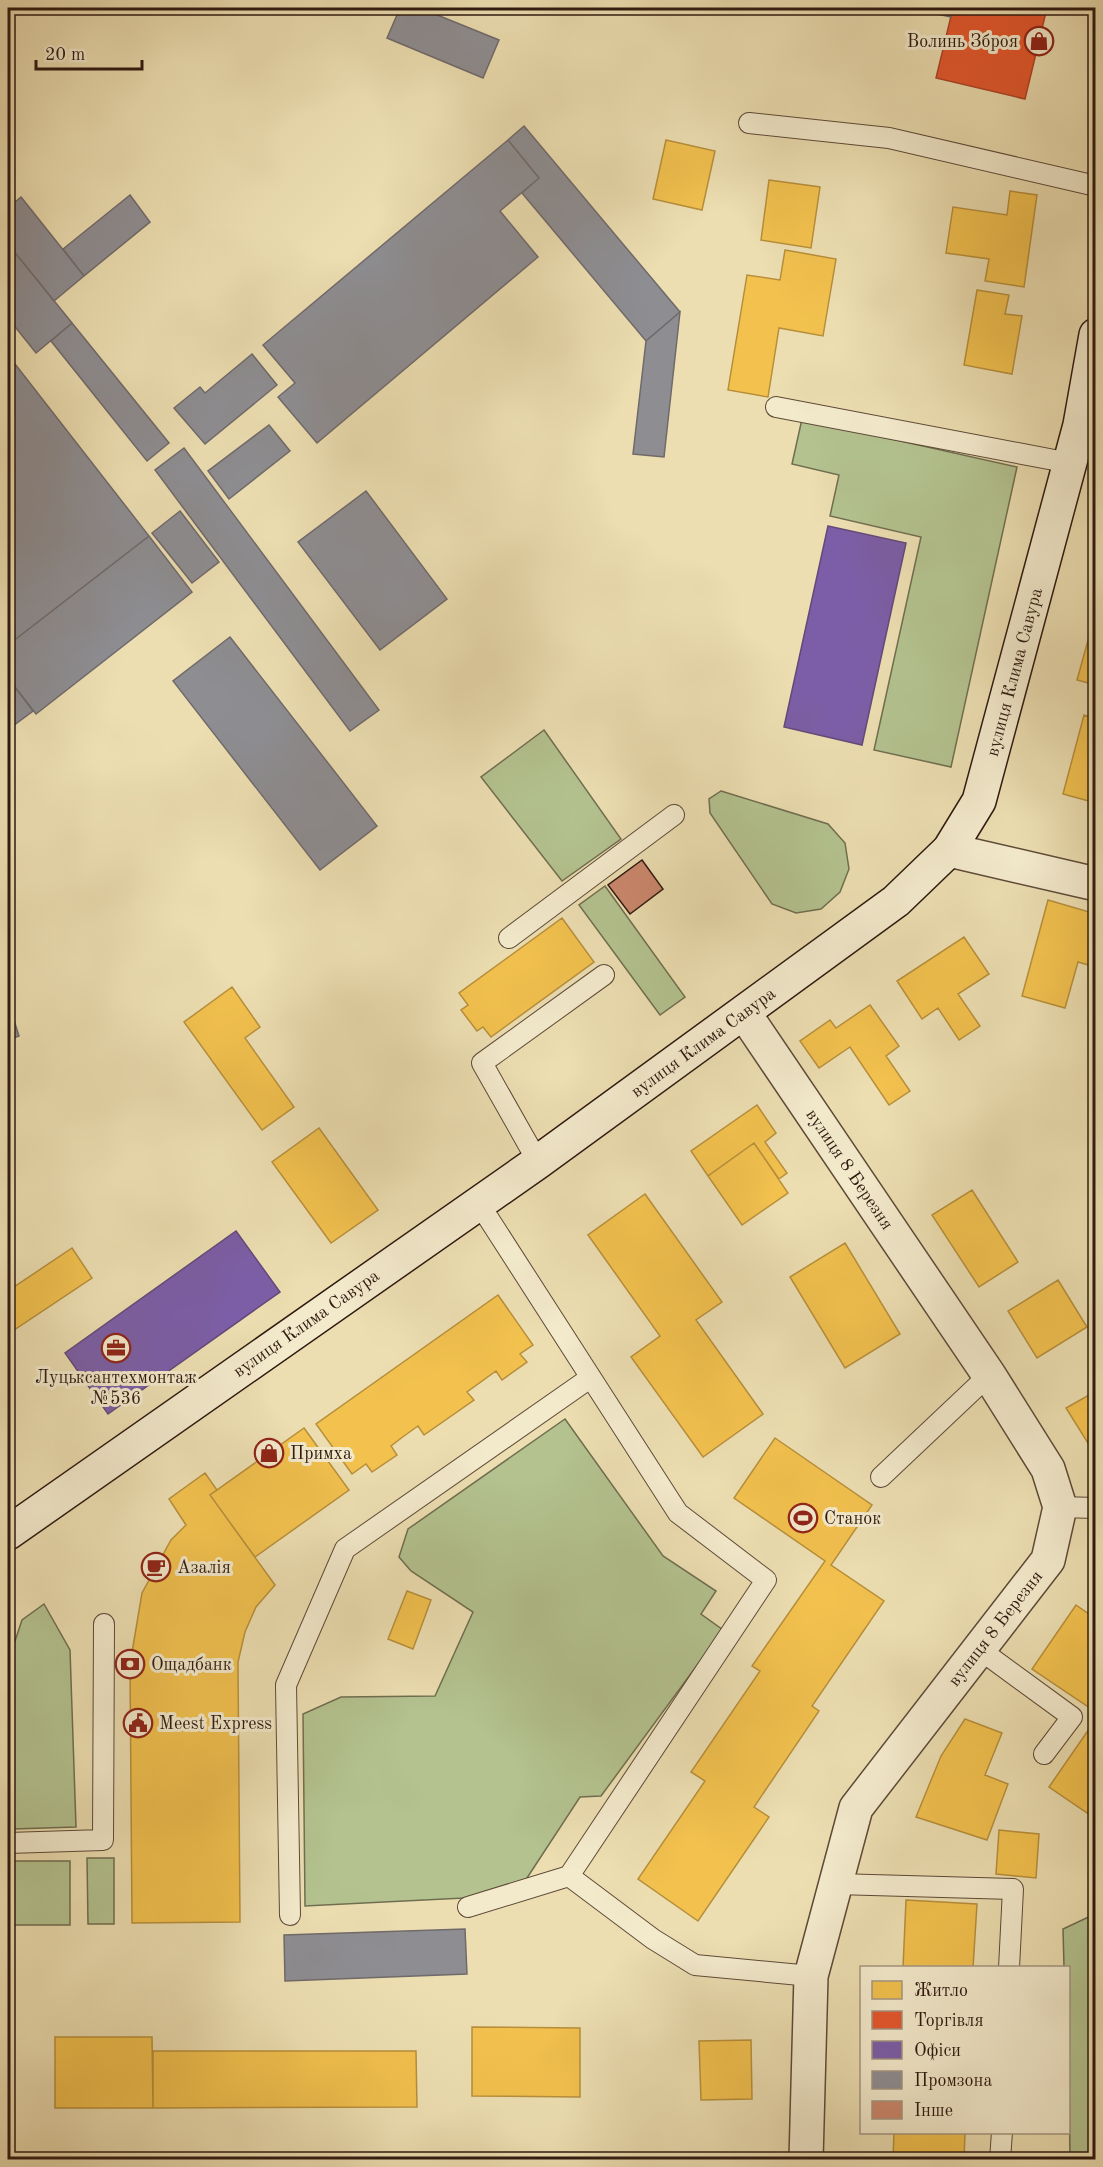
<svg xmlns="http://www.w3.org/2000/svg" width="1103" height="2167" viewBox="0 0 1103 2167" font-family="'Old Standard TT',serif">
	<rect width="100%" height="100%" fill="#ecdeb1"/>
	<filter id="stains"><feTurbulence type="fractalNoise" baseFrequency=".00333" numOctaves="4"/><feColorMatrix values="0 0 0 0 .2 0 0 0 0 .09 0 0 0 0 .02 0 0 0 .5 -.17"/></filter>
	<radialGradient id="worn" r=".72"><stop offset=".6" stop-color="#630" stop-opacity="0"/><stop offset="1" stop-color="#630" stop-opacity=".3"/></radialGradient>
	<path fill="#b3c28f" stroke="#706e50" stroke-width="1.5" d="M802,419L1017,467L951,767L874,750L921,537L830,516L839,475L792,464Z
		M544,730L621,839L562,881L481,777Z
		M721,791L828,824L845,843L849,869L840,892L821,909L796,913L772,904L710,813L709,799Z
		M605,886L685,997L660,1015L579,905Z
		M565,1419L663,1556L716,1591L701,1614L723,1630L601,1796L580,1797L525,1881L464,1898L305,1906L303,1714L341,1697L435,1696L473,1612L411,1571L399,1557L408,1529Z
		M44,1604L70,1650L76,1827L13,1829L9,1659L22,1620Z
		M87,1858H114V1924H88Z
		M10,1861H70V1925H11Z
		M1095,1914V2159H1070L1068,1968L1064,1967L1063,1929Z"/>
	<path fill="#f2c14e" stroke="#b78f3b" stroke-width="1.5" d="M666,140L715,151L702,210L653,199Z
		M769,180L820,187L811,248L761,240Z
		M1010,191L1037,195L1024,287L985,281L989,259L946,253L953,207L1007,215Z
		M785,250L836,259L823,336L779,328L768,397L728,390L747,275L780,280Z
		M977,290L1009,295L1005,314L1022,316L1012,374L964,365Z
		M1089,637L1096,639V685L1077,680Z
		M1084,715L1096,719V803L1063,794Z
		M1048,900L1096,914L1095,967L1078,962L1065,1008L1022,996Z
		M562,918L594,962L491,1037L483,1027L477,1031L461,1010L468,1005L459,993Z
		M964,937L989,974L958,994L980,1026L959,1040L938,1008L922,1019L897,981Z
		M232,987L260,1027L245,1038L294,1107L262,1130L184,1022Z
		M870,1005L899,1046L886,1056L910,1091L889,1105L850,1047L819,1068L800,1041L830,1020L836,1028Z
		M757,1105L776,1133L765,1142L787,1173L779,1179L754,1143L708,1176L691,1151Z
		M319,1128L378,1210L331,1243L272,1162Z
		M754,1143L788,1193L742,1225L708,1176Z
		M972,1190L1018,1262L979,1287L932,1215Z
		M645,1194L722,1302L696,1320L763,1414L703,1457L631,1357L660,1336L588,1235Z
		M845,1243L900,1334L845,1368L790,1277Z
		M72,1248L92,1278L8,1334V1291Z
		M1058,1280L1087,1327L1037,1358L1008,1311Z
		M498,1295L533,1345L520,1354L527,1362L502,1380L496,1371L467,1392L474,1400L424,1435L418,1426L404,1436L391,1446L397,1455L372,1472L366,1464L352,1474L316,1424Z
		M1096,1391V1456L1066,1408Z
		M304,1428L349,1490L255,1557L210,1495Z
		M775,1438L872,1505L831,1565L884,1601L812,1706L819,1711L754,1807L769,1817L698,1921L638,1879L705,1781L691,1772L760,1671L752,1666L825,1561L734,1498Z
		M205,1473L217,1490L210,1495L275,1585L256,1607L245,1632L238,1662L240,1922L132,1923L130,1664L142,1593L171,1540L186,1525L169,1499Z
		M407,1591L431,1600L413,1649L388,1639Z
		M1076,1605L1096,1619V1712L1032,1669Z
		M965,1719L1002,1733L985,1775L1008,1784L987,1840L916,1817L941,1756Z
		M1096,1719V1819L1049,1787Z
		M999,1830L1039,1834L1036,1878L996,1874Z
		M906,1900L977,1904L973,1968H903Z
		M472,2027L580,2028V2097L472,2096Z
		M55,2037H152L153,2108H55Z
		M751,2040L752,2099L701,2100L699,2041Z
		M153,2051H416L417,2107L153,2108Z
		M894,2132H965L964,2160H893Z"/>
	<path fill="#e4572e" stroke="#ad4425" stroke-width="1.5" d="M953,8H1047L1025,99L936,78Z"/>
	<path fill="#7b5ea7" stroke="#64497a" stroke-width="1.5" d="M828,526L906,543L862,745L784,727Z
		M236,1231L280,1292L108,1414L65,1353Z"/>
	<path fill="#8d8d92" stroke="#706a6b" stroke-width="1.5" d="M400,8H420L499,40L483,78L387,38Z
		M911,8H953L951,17Z
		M524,126L680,312L646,341L522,193L539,178L508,140Z
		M508,140L539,178L500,211L538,257L317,443L278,397L295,383L263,345Z
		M130,195L150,222L84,276L63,249Z
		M21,197L84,276L54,301L8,244V208Z
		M8,244L72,323L36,353L8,318Z
		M680,312L664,457L633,454L646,341Z
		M72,323L169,443L147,461L51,341Z
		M252,354L277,385L205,444L174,408L200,387L205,393Z
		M8,355L149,536L8,645Z
		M269,425L290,451L229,499L208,471Z
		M184,448L379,710L350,731L155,470Z
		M366,491L447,599L380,650L298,542Z
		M180,511L219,562L192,583L152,533Z
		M149,536L192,592L36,714L8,678V645Z
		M230,637L377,826L320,870L173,681Z
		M8,678L33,711L10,728L8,724Z
		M8,1001L19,1036L8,1040Z
		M465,1929L467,1974L285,1981L284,1935Z"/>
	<path fill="#cb876d" stroke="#2e1910" stroke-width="1.5" d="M642,860L663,889L630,914L608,885Z"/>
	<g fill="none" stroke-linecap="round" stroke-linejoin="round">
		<g stroke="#5e4a38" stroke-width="22">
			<path id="lane" d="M749,123L889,138L1096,186
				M776,407L1070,463
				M509,938L674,815
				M538,1162L482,1063L604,975
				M478,1202L678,1513L766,1580L569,1876L653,1939L695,1965L811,1976
				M881,1477L989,1375
				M1060,1507L1096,1508
				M979,1649L1072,1717L1044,1754
				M8,1843L103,1840L104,1624
				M836,1884L1013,1889L1009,1968
				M468,1907L569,1876
				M290,1915L286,1685L345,1549L590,1378
				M1000,2160L1002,2132"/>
		</g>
		<g stroke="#5e4a38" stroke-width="36">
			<path id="street" d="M949,850L1096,884
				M744,1013L989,1375L1048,1469L1060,1507L1048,1560L856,1808L811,1976L806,2160"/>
		</g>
		<g stroke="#2e1910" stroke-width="36">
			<path id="secondary" d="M8,1533L538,1162L896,901L949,850L979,801L1080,425L1096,335"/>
		</g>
		<use href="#lane" stroke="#f3eacc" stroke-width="20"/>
		<use href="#street" stroke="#f3eacc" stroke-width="33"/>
		<use href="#secondary" stroke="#f3eacc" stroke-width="33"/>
	</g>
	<defs>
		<g id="shop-ring" transform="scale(1.5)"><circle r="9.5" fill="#f3eacc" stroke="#8f2418" stroke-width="1.5"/><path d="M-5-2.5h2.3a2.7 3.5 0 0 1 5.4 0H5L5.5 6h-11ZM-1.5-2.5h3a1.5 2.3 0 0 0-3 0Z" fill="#8f2418"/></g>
		<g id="office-ring" transform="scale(1.5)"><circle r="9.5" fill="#f3eacc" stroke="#8f2418" stroke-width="1.5"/><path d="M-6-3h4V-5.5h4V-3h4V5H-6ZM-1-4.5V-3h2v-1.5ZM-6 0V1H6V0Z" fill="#8f2418"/></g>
		<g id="stadium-ring" transform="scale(1.5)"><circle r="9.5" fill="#f3eacc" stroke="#8f2418" stroke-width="1.5"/><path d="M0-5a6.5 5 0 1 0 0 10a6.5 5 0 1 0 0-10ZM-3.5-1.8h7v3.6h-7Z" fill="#8f2418"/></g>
		<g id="cafe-ring" transform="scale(1.5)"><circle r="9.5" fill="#f3eacc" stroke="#8f2418" stroke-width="1.5"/><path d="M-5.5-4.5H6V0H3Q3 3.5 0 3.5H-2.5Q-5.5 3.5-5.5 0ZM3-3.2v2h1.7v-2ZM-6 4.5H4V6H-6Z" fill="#8f2418"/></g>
		<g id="bank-ring" transform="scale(1.5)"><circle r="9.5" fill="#f3eacc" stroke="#8f2418" stroke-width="1.5"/><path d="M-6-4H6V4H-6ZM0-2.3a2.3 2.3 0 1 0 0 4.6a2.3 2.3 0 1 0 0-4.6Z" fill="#8f2418"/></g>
		<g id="civic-ring" transform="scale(1.5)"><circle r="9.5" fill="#f3eacc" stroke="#8f2418" stroke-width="1.5"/><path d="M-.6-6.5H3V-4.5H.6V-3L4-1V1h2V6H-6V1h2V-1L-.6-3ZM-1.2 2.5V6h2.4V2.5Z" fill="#8f2418"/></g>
	</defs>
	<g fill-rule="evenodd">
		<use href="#shop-ring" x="1039" y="41"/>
		<use href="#office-ring" x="116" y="1348"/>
		<use href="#shop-ring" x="269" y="1453"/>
		<use href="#stadium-ring" x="803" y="1518"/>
		<use href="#cafe-ring" x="156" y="1567"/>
		<use href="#bank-ring" x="130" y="1664"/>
		<use href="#civic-ring" x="138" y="1723"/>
	</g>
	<g text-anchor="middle" stroke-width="6" stroke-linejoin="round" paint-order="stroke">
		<g font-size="18" fill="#2e1910" stroke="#f3eacc" text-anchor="start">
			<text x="1018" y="47" text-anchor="end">Волинь Зброя</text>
			<text x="116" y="1383" text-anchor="middle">Луцьксантехмонтаж<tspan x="116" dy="21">№536</tspan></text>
			<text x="290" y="1459">Примха</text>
			<text x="824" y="1524">Станок</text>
			<text x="177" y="1573">Азалія</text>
			<text x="151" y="1670">Ощадбанк</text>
			<text x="159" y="1729">Meest Express</text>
		</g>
		<g font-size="18" fill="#2e1910" stroke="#f3eacc">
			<text transform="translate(1014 672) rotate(-75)" y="6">вулиця Клима Савура</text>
			<text transform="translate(703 1042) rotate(-36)" y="6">вулиця Клима Савура</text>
			<text transform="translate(850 1169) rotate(56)" y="6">вулиця 8 Березня</text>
			<text transform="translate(306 1323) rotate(-35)" y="6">вулиця Клима Савура</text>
			<text transform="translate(995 1628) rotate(-52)" y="6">вулиця 8 Березня</text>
		</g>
	</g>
	<rect width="1103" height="2167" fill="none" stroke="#ecdeb1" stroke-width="30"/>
	<rect x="9" y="9" width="1085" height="2149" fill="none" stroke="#2e1910" stroke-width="3"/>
	<rect x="15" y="15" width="1073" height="2137" fill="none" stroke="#2e1910" stroke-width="1.5"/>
	<rect x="860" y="1966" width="210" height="168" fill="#f3eacc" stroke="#a49681" stroke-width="1.5"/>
	<rect x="872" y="1981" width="30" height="18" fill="#f2c14e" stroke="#a49681" stroke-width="1.5"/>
	<text x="914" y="1996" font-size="18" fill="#2e1910">Житло</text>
	<rect x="872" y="2011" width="30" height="18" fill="#e4572e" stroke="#a49681" stroke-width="1.5"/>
	<text x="914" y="2026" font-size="18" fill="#2e1910">Торгівля</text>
	<rect x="872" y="2041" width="30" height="18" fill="#7b5ea7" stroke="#a49681" stroke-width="1.5"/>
	<text x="914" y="2056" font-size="18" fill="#2e1910">Офіси</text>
	<rect x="872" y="2071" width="30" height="18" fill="#8d8d92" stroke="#a49681" stroke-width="1.5"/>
	<text x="914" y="2086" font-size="18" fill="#2e1910">Промзона</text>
	<rect x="872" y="2101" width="30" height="18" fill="#cb876d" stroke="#a49681" stroke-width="1.5"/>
	<text x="914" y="2116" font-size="18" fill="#2e1910">Інше</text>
	<path d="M36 60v9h106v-9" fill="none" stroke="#2e1910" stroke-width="3"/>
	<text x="45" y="60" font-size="18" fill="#2e1910" stroke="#f3eacc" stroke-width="4.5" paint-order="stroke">20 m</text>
	<rect width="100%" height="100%" filter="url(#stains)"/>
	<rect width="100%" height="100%" fill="url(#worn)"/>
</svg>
